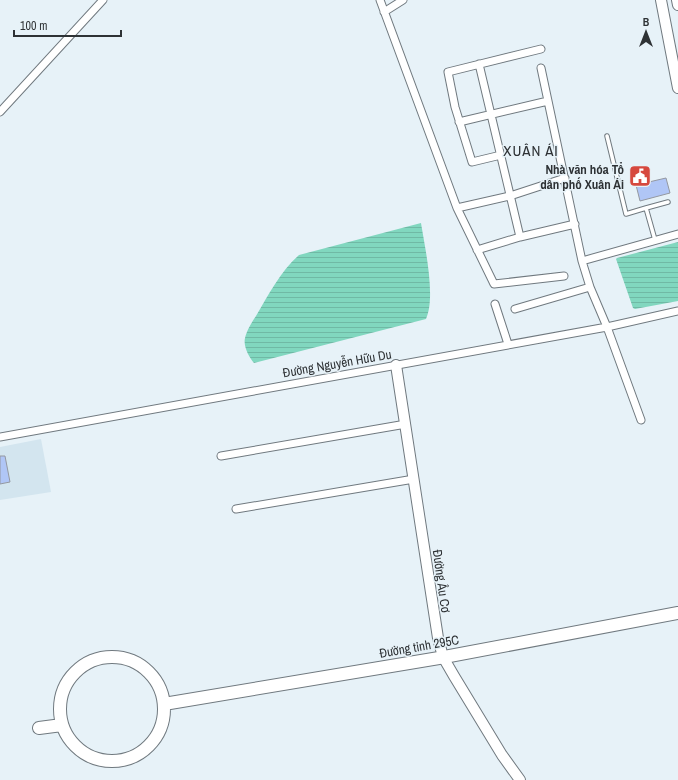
<svg xmlns="http://www.w3.org/2000/svg" width="678" height="780" viewBox="0 0 678 780" font-family="'Archivo Narrow',sans-serif">
	<defs>
		<pattern id="water-rules" width="6" height="5" patternUnits="userSpaceOnUse"><rect width="6" height="5" fill="#81d7bf"/><path d="M0 2.5h6" fill="none" stroke="#70b9a5"/></pattern>
	</defs>
	<rect width="100%" height="100%" fill="#e7f2f8"/>
	<path fill="#d3e5ef" d="M41,439L51,492L0,500V447Z"/>
	<path fill="url(#water-rules)" d="M421,223C425,248 436,297 426,319L254,363C249,357 243,346 245,338C247,330 252,322 256,316C269,294 280,272 299,255Z
		M678,242V301L635,309L633,308L616,259L617,258Z"/>
	<path fill="#b0c6f6" stroke="#9498a1" d="M666,178L670,193L640,201L636,185Z
		M0,456H5L10,482L0,484Z"/>
	<g fill="none" stroke-linecap="round" stroke-linejoin="round">
		<g stroke="#70797f" stroke-width="5.5">
			<path id="lane" d="M607,136L626,214L646,208L655,240
				M646,208L668,202"/>
		</g>
		<g stroke="#70797f" stroke-width="9">
			<path id="street" d="M380,0L457,208L494,284L564,276
				M384,12L403,0
				M479,64L520,237
				M541,68L582,261L590,287L607,327L641,420
				M0,112L103,0
				M459,122L548,101
				M501,155L472,162L455,107L448,72L541,49
				M457,208L510,196L565,178
				M477,250L520,237L575,224
				M582,261L678,234
				M495,304L508,344
				M515,309L590,287
				M0,437L607,327L678,311
				M221,456L406,424
				M236,509L414,479"/>
		</g>
		<g stroke="#70797f" stroke-width="12">
			<path id="secondary" d="M661,0L678,88
				M677,0L678,5
				M396,365L438,638L443,657L454,676L502,755L520,780"/>
		</g>
		<g stroke="#70797f" stroke-width="14">
			<path id="primary" d="M60 709a52 52 0 1 1 104 0a52 52 0 1 1-104 0Z
				M164,704L439,658L678,613
				M39,728L62,725"/>
		</g>
		<use href="#lane" stroke="#fff" stroke-width="3.5"/>
		<use href="#street" stroke="#fff" stroke-width="7"/>
		<use href="#secondary" stroke="#fff" stroke-width="10"/>
		<use href="#primary" stroke="#fff" stroke-width="12"/>
	</g>
	<defs>
		<g id="civic-square" transform="scale(1.15)"><rect x="-9" y="-9" width="18" height="18" rx="4" fill="#d6483e" stroke="#e7f2f8"/><path d="M-.6-6.5H3V-4.5H.6V-3L4-1V1h2V6H-6V1h2V-1L-.6-3ZM-1.2 2.5V6h2.4V2.5Z" fill="#fff"/></g>
	</defs>
	<g fill-rule="evenodd">
		<use href="#civic-square" x="640" y="176"/>
	</g>
	<g text-anchor="middle" stroke-width="3" stroke-linejoin="round" paint-order="stroke">
		<g font-size="13" font-weight="bold" fill="#2e3235" stroke="#e7f2f8" text-anchor="end">
			<text x="624" y="174">Nhà văn hóa Tổ<tspan x="624" dy="15">dân phố Xuân Ái</tspan></text>
		</g>
		<g font-size="13" fill="#2e3235" stroke="#e7f2f8">
			<text transform="translate(337 363) rotate(-10)" y="5">Đường Nguyễn Hữu Du</text>
			<text transform="translate(442 581) rotate(82)" y="5">Đường Âu Cơ</text>
			<text transform="translate(419 646) rotate(-10)" y="5">Đường tỉnh 295C</text>
		</g>
		<g font-size="15" letter-spacing="1" fill="#2e3235" stroke="#e7f2f8">
			<text x="531" y="156">XUÂN ÁI</text>
		</g>
	</g>
	<g transform="translate(646 32)" stroke="#e7f2f8" stroke-width="3" paint-order="stroke">
	<path d="M0-3L7 15L0 10L-7 15Z" fill="#2e3235"/>
	<text y="-6" font-size="11" font-weight="bold" text-anchor="middle" fill="#2e3235">B</text>
	</g>
	<path d="M14 30v6h107v-6" fill="none" stroke="#2e3235" stroke-width="2"/>
	<text x="20" y="30" font-size="12" fill="#2e3235" stroke="#e7f2f8" stroke-width="3" paint-order="stroke">100 m</text>
</svg>
